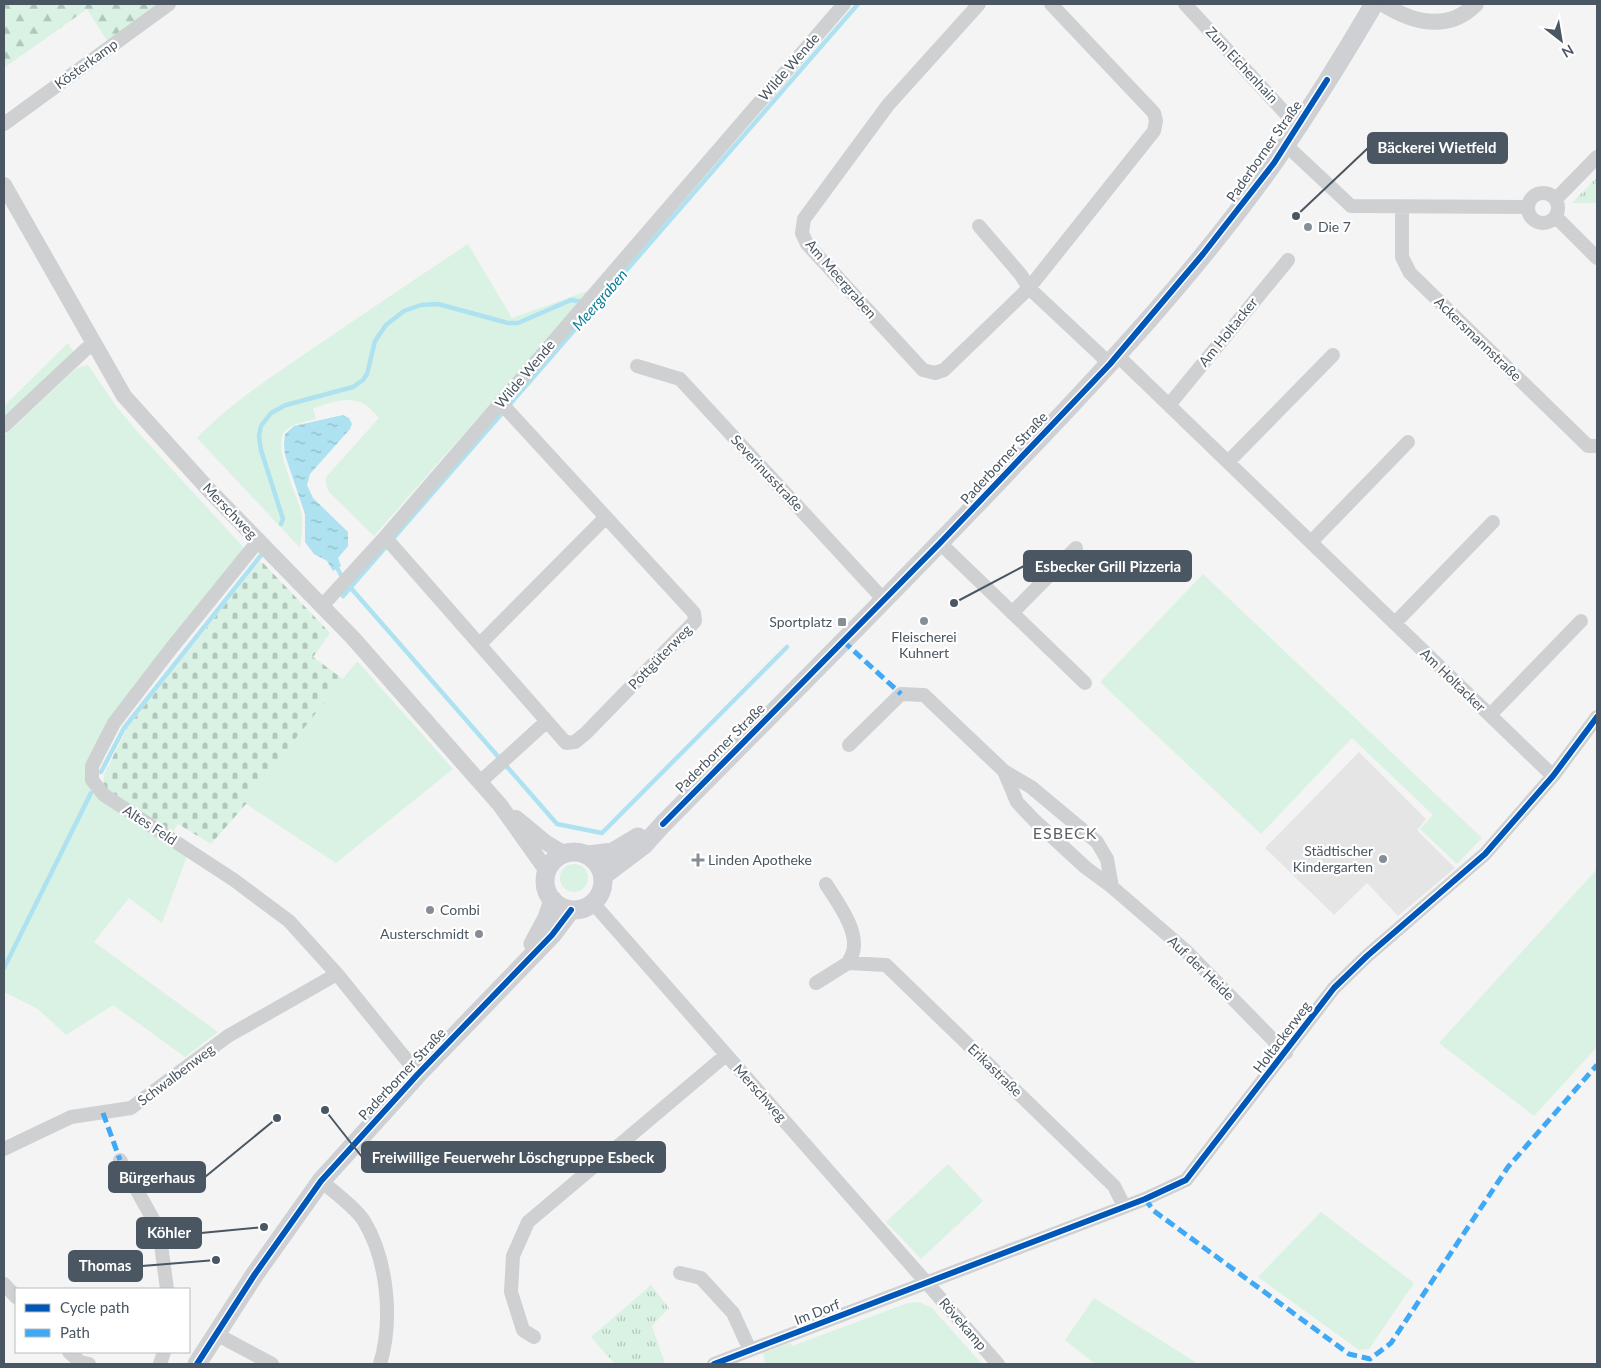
<svg xmlns="http://www.w3.org/2000/svg" width="1601" height="1368" viewBox="0 0 1601 1368" font-family="Lato,sans-serif">
	<defs>
		<pattern id="forest-firs" width="22" height="20" patternUnits="userSpaceOnUse" patternTransform="scale(1.25)"><rect width="22" height="20" fill="#d9f2e3"/><path d="M5 1l3.5 6h-7zM16 11l3.5 6h-7z" fill="#b2c7bb"/></pattern>
		<pattern id="cemetery-stones" width="16" height="16" patternUnits="userSpaceOnUse" patternTransform="scale(1.25)"><rect width="16" height="16" fill="#d9f2e3"/><path d="M2 7V4a2 2 0 0 1 4 0v3zM10 15v-3a2 2 0 0 1 4 0v3z" fill="#b2c7bb"/></pattern>
		<pattern id="park-tufts" width="24" height="20" patternUnits="userSpaceOnUse" patternTransform="scale(1.25)"><rect width="24" height="20" fill="#d9f2e3"/><path d="M3 7l-1-3M5 7V3M7 7l1-3M15 17l-1-3M17 17v-4M19 17l1-3" fill="none" stroke="#b2c7bb"/></pattern>
		<pattern id="water-ripples" width="26" height="14" patternUnits="userSpaceOnUse" patternTransform="scale(1.25)"><rect width="26" height="14" fill="#aee2f0"/><path d="M2 4q2-2 4 0t4 0M15 11q2-2 4 0t4 0" fill="none" stroke="#90bac6"/></pattern>
	</defs>
	<rect width="100%" height="100%" fill="#f4f4f4"/>
	<path fill="#e6e5e6" d="M1359,752L1426,819L1417,830L1455,868L1398,916L1367,883L1334,915L1265,848Z"/>
	<path fill="#d9f2e3" d="M468,244L512,318L590,290L374,536L330,493C326,487 326,484 326,477L379,418C374,414 370,407 364,404C348,395 330,403 313,408L316,419C305,422 292,423 284,432C272,448 300,498 302,517C303,527 301,538 300,548L197,438C229,405 268,379 306,353C360,316 414,280 468,244Z
		M68,343L75,354L4,421V406Z
		M88,365L116,406L135,429L246,550L108,725L88,785L187,856L162,923L129,898L94,942L218,1032L185,1057L113,1005L66,1035L38,1009L4,992V436L77,368Z
		M1203,574L1482,838L1457,864L1420,829L1433,815L1352,738L1261,834L1100,682Z
		M357,661L453,769L336,863L246,804L257,787Z
		M560 878a14 14 0 1 1 28 0a14 14 0 1 1-28 0Z
		M1597,869V1047L1534,1116L1439,1043Z
		M948,1164L983,1201L921,1259L886,1222Z
		M1321,1212L1414,1283L1369,1349L1359,1350L1258,1277Z
		M1094,1298L1195,1362L1193,1364H1095L1065,1340Z
		M919,1302L932,1308L982,1364H765L763,1353L790,1343L792,1346L908,1303Z"/>
	<path fill="url(#forest-firs)" d="M4,4H160L108,42L87,9L4,68Z"/>
	<path fill="url(#cemetery-stones)" d="M259,562L263,563L330,633L313,657L343,679L257,787L246,804L211,844L178,824L171,835L103,786L104,775L127,728Z"/>
	<path fill="url(#park-tufts)" d="M1597,177V203H1572Z
		M651,1285L669,1308L652,1326L665,1364H615L591,1337Z"/>
	<path fill="url(#water-ripples)" d="M343,415L349,418L352,424L350,429L310,474L307,485L313,498L348,532V546L338,558L341,566L333,571L327,561L314,554L305,542V514L285,455L284,445L285,434L294,426Z"/>
	<g fill="none" stroke-linecap="round" stroke-linejoin="round">
		<path stroke="#aee2f0" stroke-width="4.5" d="M281,524L283,519L261,450L259,436L261,426L271,413L286,405L353,387L363,380L367,374L375,341L386,325L404,311L421,305L438,304L508,323H518L571,300L584,302
			M335,564L341,575
			M350,587L557,824L602,833L787,647
			M343,596L858,4
			M101,772L124,728L262,554
			M4,968L91,793"/>
		<path stroke="#ced0d2" stroke-width="14" d="M979,4L888,105L804,219L802,233L807,244L923,370L935,373L944,370L1029,288L1154,131L1156,121L1154,113L1051,4
			M1185,4L1298,127
			M4,124L169,4
			M1286,145L1351,206L1528,207
			M1528 208a15 15 0 1 1 30 0a15 15 0 1 1-30 0Z
			M1556,199L1597,157
			M1402,207V257L1410,273L1588,446H1597
			M1556,217L1597,258
			M979,226L1021,275L1029,288L1110,364
			M1118,356L1553,776
			M637,366L680,379L884,600
			M1169,405L1288,260
			M4,426L86,349L94,345
			M1228,462L1333,355
			M385,537L566,743L575,742L586,733L695,621L694,613L501,403
			M259,540L170,650L114,723L92,766V780L104,795L234,880L289,921L337,974L418,1074
			M1311,542L1408,442
			M940,543L1085,683
			M322,606L385,537L844,4
			M1012,613L1076,548
			M1395,623L1493,522
			M480,644L606,517
			M1490,715L1581,621
			M849,745L901,694L924,695L1004,771
			M1004,771L1031,787L1097,842L1107,859L1112,887L1085,867L1034,820L1017,802Z
			M480,782L546,722
			M826,884C837,902 859,930 853,952C852,955 850,959 848,963
			M1112,887L1185,950L1286,1053
			M593,903L998,1364
			M816,983L848,963L886,965L1114,1186L1124,1206
			M4,1149L71,1117L131,1108L228,1036L337,974
			M120,1160L159,1230L167,1289
			M321,1181C333,1191 356,1208 364,1221C388,1261 393,1321 380,1364
			M680,1273L701,1278L733,1313L750,1350
			M4,1284L16,1297
			M216,1334L272,1364
			M534,1337L523,1330L511,1292L513,1256L528,1222L726,1055
			M69,1352L80,1362L89,1364
			M160,1364L164,1352
			M714,1364L1145,1199L1186,1180L1334,988L1367,956L1485,854L1553,776L1597,717"/>
		<path stroke="#ced0d2" stroke-width="16" d="M1383,4C1413,23 1448,32 1476,4
			M4,185L124,396L209,490L353,638L500,805L547,871
			M516,818L545,842L565,854"/>
		<path stroke="#ced0d4" stroke-width="19" d="M545 881a29 29 0 1 1 58 0a29 29 0 1 1-58 0Z
			M588,855L613,852L638,837
			M603,876L644,845L663,824C781,704 900,586 1015,464C1107,368 1198,270 1275,161C1310,110 1343,57 1374,4
			M533,944L547,918L553,900
			M197,1364L255,1274L321,1181L418,1074L552,935L571,910"/>
		<path stroke="#3fa9f5" stroke-width="5" stroke-dasharray="10 5" stroke-linecap="butt" d="M843,641L901,694
			M103,1113L120,1160
			M1145,1199L1154,1211L1349,1354L1370,1359L1391,1343L1508,1167L1597,1065"/>
		<g stroke="#fff" stroke-width="9">
			<path id="cycleway" d="M663,824L940,543L1110,364L1203,254L1274,163L1327,80
				M197,1364L255,1274L321,1181L418,1074L552,935L571,910
				M714,1364L1145,1199L1186,1180L1334,988L1367,956L1485,854L1553,776L1597,717"/>
		</g>
		<use href="#cycleway" stroke="#0057b8" stroke-width="6"/>
	</g>
	<g fill="#868d94" stroke="#fff" stroke-width="2">
		<circle cx="1308" cy="227" r="5"/>
		<circle cx="924" cy="621" r="5"/>
		<rect x="837" y="617" width="10" height="10" rx="2.5"/>
		<circle cx="1383" cy="859" r="5"/>
		<path d="M695.5 852.5h5v5h5v5h-5v5h-5v-5h-5v-5h5z"/>
		<circle cx="430" cy="910" r="5"/>
		<circle cx="479" cy="934" r="5"/>
	</g>
	<g text-anchor="middle" stroke-width="4.5" stroke-linejoin="round" paint-order="stroke">
		<g font-size="14" fill="#4a5661" stroke="#fff">
			<text transform="translate(86 64) rotate(-36)" y="5">Kösterkamp</text>
			<text transform="translate(1242 65) rotate(47)" y="5">Zum Eichenhain</text>
			<text transform="translate(789 67) rotate(-49)" y="5">Wilde Wende</text>
			<text transform="translate(1264 151) rotate(-55)" y="5">Paderborner Straße</text>
			<text transform="translate(841 279) rotate(49)" y="5">Am Meergraben</text>
			<text transform="translate(1228 332) rotate(-51)" y="5">Am Holtacker</text>
			<text transform="translate(1478 339) rotate(44)" y="5">Ackersmannstraße</text>
			<text transform="translate(525 374) rotate(-50)" y="5">Wilde Wende</text>
			<text transform="translate(1004 458) rotate(-47)" y="5">Paderborner Straße</text>
			<text transform="translate(767 473) rotate(47)" y="5">Severinusstraße</text>
			<text transform="translate(230 511) rotate(46)" y="5">Merschweg</text>
			<text transform="translate(660 657) rotate(-46)" y="5">Pottgüterweg</text>
			<text transform="translate(1453 680) rotate(44)" y="5">Am Holtacker</text>
			<text transform="translate(720 748) rotate(-45)" y="5">Paderborner Straße</text>
			<text transform="translate(150 825) rotate(33)" y="5">Altes Feld</text>
			<text transform="translate(1201 968) rotate(44)" y="5">Auf der Heide</text>
			<text transform="translate(1282 1037) rotate(-53)" y="5">Holtackerweg</text>
			<text transform="translate(995 1070) rotate(44)" y="5">Erikastraße</text>
			<text transform="translate(402 1074) rotate(-47)" y="5">Paderborner Straße</text>
			<text transform="translate(176 1075) rotate(-37)" y="5">Schwalbenweg</text>
			<text transform="translate(760 1093) rotate(48)" y="5">Merschweg</text>
			<text transform="translate(817 1312) rotate(-21)" y="5">Im Dorf</text>
			<text transform="translate(963 1324) rotate(49)" y="5">Rövekamp</text>
		</g>
		<g font-size="14" fill="#4a5661" stroke="#fff" text-anchor="start">
			<text x="1318" y="232">Die 7</text>
			<text x="832" y="627" text-anchor="end">Sportplatz</text>
			<text x="924" y="642" text-anchor="middle">Fleischerei<tspan x="924" dy="16">Kuhnert</tspan></text>
			<text x="1373" y="856" text-anchor="end">Städtischer<tspan x="1373" dy="16">Kindergarten</tspan></text>
			<text x="708" y="865">Linden Apotheke</text>
			<text x="440" y="915">Combi</text>
			<text x="469" y="939" text-anchor="end">Austerschmidt</text>
		</g>
		<g font-size="15" font-style="italic" fill="#0c7c9b" stroke="#fff">
			<text transform="translate(600 300) rotate(-49)" y="5">Meergraben</text>
		</g>
		<g font-size="16" letter-spacing="1" fill="#5f6368" stroke="#fff">
			<text x="1065" y="839">ESBECK</text>
		</g>
	</g>
	<path fill="none" stroke="#4a5661" stroke-width="2" d="M1296 216L1368 148M954 603L1024 566M325 1110L362 1157M277 1118L205 1177M264 1227L201 1233M216 1260L142 1266"/>
	<g fill="#4a5661" stroke="#fff" stroke-width="2">
		<circle cx="1296" cy="216" r="5"/>
		<circle cx="954" cy="603" r="5"/>
		<circle cx="325" cy="1110" r="5"/>
		<circle cx="277" cy="1118" r="5"/>
		<circle cx="264" cy="1227" r="5"/>
		<circle cx="216" cy="1260" r="5"/>
	</g>
	<g fill="#4a5661" stroke="#4a5661" stroke-width="2">
		<rect x="1368" y="133" width="139" height="30" rx="5"/>
		<rect x="1024" y="551" width="167" height="30" rx="5"/>
		<rect x="362" y="1142" width="303" height="30" rx="5"/>
		<rect x="109" y="1162" width="96" height="30" rx="5"/>
		<rect x="137" y="1218" width="64" height="30" rx="5"/>
		<rect x="69" y="1251" width="73" height="30" rx="5"/>
	</g>
	<g font-size="15" text-anchor="middle" font-weight="bold" fill="#fff">
		<text x="1437" y="153">Bäckerei Wietfeld</text>
		<text x="1108" y="572">Esbecker Grill Pizzeria</text>
		<text x="513" y="1163">Freiwillige Feuerwehr Löschgruppe Esbeck</text>
		<text x="157" y="1183">Bürgerhaus</text>
		<text x="169" y="1238">Köhler</text>
		<text x="105" y="1271">Thomas</text>
	</g>
	<rect width="1601" height="1368" fill="none" stroke="#4a5661" stroke-width="10"/>
	<rect x="15" y="1288" width="175" height="65" fill="#ffffff" stroke="#b7bbc0"/>
	<rect x="25" y="1304" width="25" height="8" fill="#0057b8" stroke="#b7bbc0"/>
	<text x="60" y="1313" font-size="15" fill="#4a5661">Cycle path</text>
	<rect x="25" y="1329" width="25" height="8" fill="#3fa9f5" stroke="#b7bbc0"/>
	<text x="60" y="1338" font-size="15" fill="#4a5661">Path</text>
	<g transform="translate(1561 40) rotate(149)" stroke="#ffffff" stroke-width="4" paint-order="stroke">
	<path d="M0-4L9 19L0 12L-9 19Z" fill="#4a5661"/>
	<text y="-8" font-size="14" font-weight="bold" text-anchor="middle" fill="#4a5661">N</text>
	</g>
</svg>
